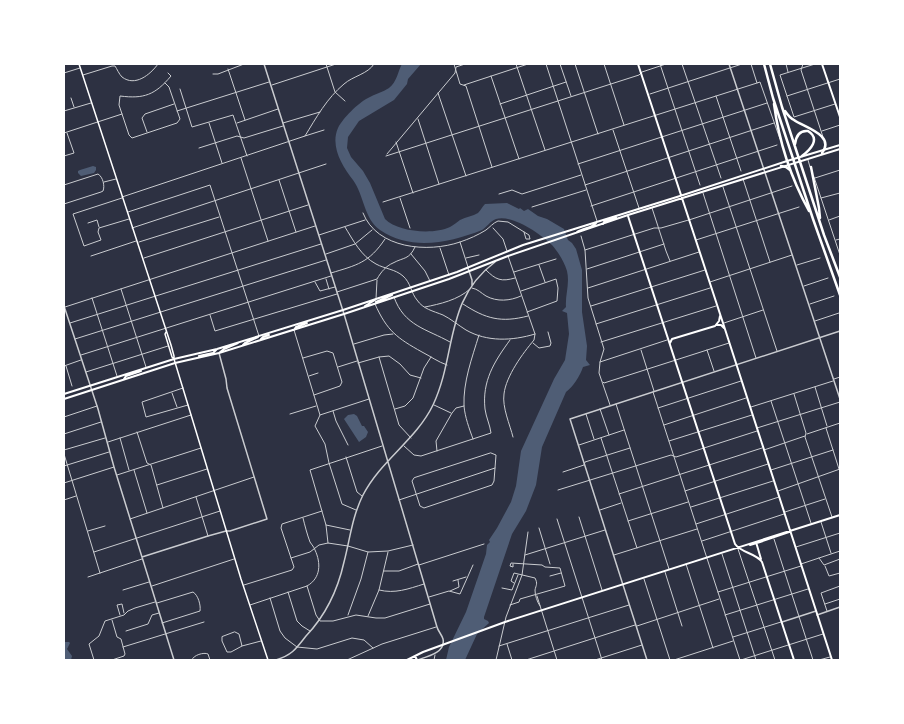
<svg xmlns="http://www.w3.org/2000/svg" width="904" height="724" viewBox="0 0 904 724" font-family="Karla,sans-serif">
	<rect width="100%" height="100%" fill="#2d3142"/>
	<path fill="#4f5d75" d="M402,64H421L408,79L407,84L394,100L359,121L348,137L347,148L351,157L363,171L370,183L385,219C398,232 433,235 450,227C454,225 457,222 460,220C466,217 473,216 478,213C481,210 482,207 485,204L507,203L519,209L520,208L524,211L528,209L538,216L547,219L564,229L568,240L572,243L576,249L582,270V312L587,346L586,360L590,365L583,367C580,376 573,387 566,392L542,447L536,485L526,511L512,534L484,617V619L488,621L489,623L477,634L465,660H446L449,647L466,612L486,554L487,545L490,542L489,540L497,528L511,502L516,486L521,451L554,379L565,360L569,334L567,313L562,311L566,307C565,295 570,284 567,271C564,261 558,252 552,245C541,234 512,214 496,219C490,221 487,227 482,230C449,243 411,251 380,230C364,219 364,195 353,180C342,166 330,146 338,128C343,118 358,103 368,98C375,94 383,92 389,88C397,82 398,71 402,64Z
		M93,166L96,167V170L94,173L81,176L78,173V171L80,170Z
		M354,414L357,416L362,426H364L368,432L366,437L359,442L344,419L348,415Z
		M64,642H69L70,643L67,649L72,656L71,660H64Z"/>
	<g fill="none" stroke-linecap="round" stroke-linejoin="round">
		<path stroke="#caccd0" stroke-width="1" d="M326,64L335,92L345,101
			M454,64L460,84L466,86L492,167
			M516,64L545,150
			M546,64L597,221
			M560,64L571,96
			M575,64L598,134
			M604,64L624,125
			M660,64L700,185
			M682,64L721,178
			M751,64L757,83L760,82L780,139
			M786,64L788,72
			M803,64L801,70L823,137
			M815,64L780,75L794,117L835,104
			M228,69L245,120
			M64,73L80,68
			M213,74H218L244,64
			M83,75L112,66H115C117,69 119,74 122,77C135,87 150,75 158,64
			M491,76L519,159
			M165,83L169,87L180,119L177,123L132,138L129,135L119,105L120,96C144,99 155,95 171,76L168,73
			M272,85L336,64
			M464,85L528,64
			M180,89L192,127L233,115L247,156
			M438,93L466,176
			M650,94L742,64
			M716,96L741,171
			M787,96L840,79
			M71,98L74,107
			M500,104L566,82
			M64,111L91,103
			M177,111L269,82
			M418,119L439,184
			M209,123L222,163
			M237,123L278,109
			M283,123L320,112
			M613,130L639,208
			M822,131L840,125
			M147,132L142,118L145,114L174,104
			M64,133L122,114
			M305,136L324,130
			M396,142L413,193
			M199,148L237,136L244,138L283,126
			M387,154L455,73L456,67L465,64
			M64,156L74,153L67,133
			M386,156L639,75L642,72L666,64
			M241,158L268,241
			M808,160L810,167
			M578,164L767,103
			M814,177L840,255
			M815,178L840,170
			M743,179L770,262
			M279,180L296,232
			M104,182L116,179
			M64,185L98,174C103,177 105,186 103,191L101,192L64,204
			M585,185L774,123
			M723,187L777,351
			M703,193L756,358
			M499,194L512,190L522,194L581,175
			M122,197L305,136C316,118 327,98 344,84C353,76 368,74 374,64
			M122,198L73,214L84,246L101,240L98,232L99,228L129,219
			M400,198L410,228
			M821,198L840,193
			M383,202L757,83
			M591,206L777,145
			M532,207L586,190
			M652,208L666,251L670,261
			M128,212L210,185L259,336
			M363,213C377,249 428,253 460,242C469,239 478,235 486,230C490,227 493,223 498,221L508,222L529,235L530,239H526L524,232
			M829,220L840,216
			M88,223L97,220L99,227
			M345,227C353,240 361,256 376,264C385,269 395,269 403,276C411,283 411,293 417,300C423,309 433,311 443,315C451,319 458,325 466,330C487,342 512,341 535,334
			M132,228L326,164
			M493,228L503,239L507,251
			M319,235L365,220
			M581,236L585,250L588,298L604,349L600,362L599,373L610,405
			M696,240L799,207
			M836,240L840,239
			M139,242L219,217
			M460,242L468,267
			M440,248L449,275
			M585,250L654,228H661L692,219L792,186
			M326,254L355,244L372,230
			M411,254L425,271L430,281
			M91,256L136,241
			M508,256L535,334L534,340C523,353 506,376 504,394C502,407 510,425 513,437
			M144,258L308,205
			M466,258L479,255
			M539,265L545,282
			M797,265L820,258
			M587,269L664,244
			M486,270C496,280 501,282 515,278
			M514,272L556,259
			M331,273C357,265 369,263 385,239
			M326,279L329,289
			M315,282L320,291L335,287
			M710,282L792,255
			M804,286L828,278
			M472,288C478,289 481,293 486,296C497,302 510,301 521,296
			M588,288L699,252
			M121,289L146,367
			M521,291L556,279L558,288L557,301L527,312
			M337,292L377,279C381,272 386,266 393,263C404,257 409,260 415,247
			M394,297C404,326 427,329 450,342
			M92,298L117,376
			M376,299L377,280
			M375,304C387,331 397,338 422,352C430,356 438,362 447,365
			M463,304C486,319 501,323 528,316
			M810,304L834,296
			M591,306L705,270
			M65,307L315,226
			M425,307C440,304 458,300 470,289
			M210,315L215,331L337,294
			M815,321L839,313
			M70,323L321,244
			M724,323L763,310
			M596,324L710,288
			M294,330L320,415L315,426L325,444L329,463L342,504L356,510
			M75,339L326,260
			M601,342L716,306
			M533,343L539,348L550,346L551,343L548,332
			M354,344L384,335L393,334
			M641,350L654,391
			M707,350L714,371
			M81,355L331,276
			M379,357L399,425L411,438
			M303,358L327,351L333,353L342,382L340,386L314,395
			M600,362L667,340
			M358,363L379,357L389,356L400,364L410,375L421,378
			M64,366L81,360
			M66,366L72,386
			M338,367L357,361
			M86,372L168,346
			M309,376L318,373
			M834,379L840,377
			M603,382L604,383L729,343
			M815,387L827,426
			M183,388L142,402L146,417L188,405
			M653,392L740,660
			M172,393L177,407
			M794,394L806,433L805,437L832,517
			M771,401L811,523
			M616,404L669,569
			M434,405L451,413
			M751,407L833,381
			M658,408L741,381
			M395,409L405,406L413,398L424,368L431,357
			M600,409L609,435
			M333,411L336,421L348,445
			M290,414L316,406
			M586,414L594,439
			M320,415L369,399
			M64,417L97,406
			M664,425L746,398
			M757,428L840,402
			M826,428L839,469
			M137,432L147,463L151,465L163,508
			M64,434L101,422
			M807,434L840,423
			M120,438L129,470
			M601,438L637,548
			M473,439C469,428 465,417 464,406C463,382 472,358 479,335
			M669,441L752,415
			M108,442L191,415
			M579,445L624,430
			M404,446L414,455L421,456L491,433C490,425 486,417 485,409C482,381 494,362 510,340
			M64,450L105,438
			M764,450L805,436
			M437,451L436,441L452,413L456,408L464,406
			M491,453L496,455L494,481L492,485L424,508L420,506L412,481L414,478Z
			M64,454L100,573
			M346,457L357,492L362,496
			M64,466L109,452
			M134,470L147,513
			M771,470L833,450
			M563,472L584,465L585,462L630,448
			M117,475L201,448
			M64,483L114,467
			M157,485L207,469
			M558,490L671,455L676,457L757,431
			M685,491L768,464
			M778,491L840,469
			M619,494L762,448
			M196,497L208,536
			M64,500L76,496
			M399,500L495,468
			M691,507L773,481
			M600,510L621,503
			M785,512L825,499
			M579,517L602,590
			M130,519L254,477
			M557,519L602,660
			M628,521L688,502
			M821,522L831,553
			M696,524L779,497
			M326,525L350,530
			M539,528L550,564
			M88,531L105,526
			M774,539L813,660
			M702,541L784,514
			M328,543L326,525L310,470L382,446
			M796,547L840,533
			M738,549L775,660
			M94,552L220,511
			M722,554L756,660
			M525,555L605,530
			M614,555L697,529
			M291,558L310,552L319,545L328,543L348,546L368,552L388,551L413,545
			M819,558L824,565L840,559
			M686,564L713,648
			M801,564L840,551
			M419,565L484,544
			M825,566L829,576L840,573
			M384,571H399L418,564
			M665,572L682,626
			M550,576L561,573
			M88,577L142,559
			M644,579L670,660
			M453,581L466,577
			M514,583L511,581L514,573L535,578C538,584 536,585 535,590C535,595 537,602 540,606
			M244,585L292,570L294,567L281,528L282,524L322,511
			M152,586L234,559
			M307,586L316,615L320,621H333L356,615L376,618H385L430,604
			M502,588L512,590L518,575
			M123,590L149,582
			M379,590C395,594 408,589 424,584
			M450,591L459,587L458,580
			M288,592L297,621L302,626L310,631
			M718,592L801,566
			M537,596L557,660
			M429,597L449,591L460,594L473,565
			M270,598L280,631L285,638L297,647L317,649L352,638L364,640L373,648
			M157,603L193,592C198,595 201,605 200,611L162,623
			M825,604L840,599
			M250,605L307,586C321,578 321,563 315,550C314,547 312,545 310,542C307,534 305,526 303,518
			M510,605L519,602L520,599L565,586L560,568L545,567L542,565L511,563L510,566L513,567V564
			M827,611L821,593L840,586
			M120,615L117,605L122,604L124,613
			M348,615L361,579L368,552
			M725,615L808,589
			M368,616L379,590L388,552
			M637,626L719,599
			M126,631L148,624L152,615L159,613
			M235,632L239,634L242,646L231,652H227L222,641V637Z
			M733,637L781,622
			M507,644L512,660
			M242,646L261,641
			M499,646L629,605
			M123,647L204,622
			M94,660L89,644L99,636L105,621L124,615L128,611L135,608L155,602
			M112,660L124,656L125,654L121,639L117,637L112,620
			M192,660C193,655 204,652 208,654L210,660
			M347,660L382,644L436,627
			M434,660L435,655
			M496,660L506,617L522,575L528,532
			M526,660L635,625
			M595,660L642,645
			M674,660L733,641
			M741,660L823,634
			M819,660L830,657"/>
		<path stroke="#caccd0" stroke-width="1.5" d="M264,64L344,314L437,627C438,631 442,635 443,639C446,653 426,657 417,660
			M729,64L840,399
			M468,268L472,280V286
			M64,306L98,409L114,467L174,660
			M142,557L208,536L226,531H230L267,519L227,388L226,379L219,353
			M817,615L840,607
			M782,622L816,611
			M276,660C292,655 296,649 306,636C325,616 338,589 344,562C350,539 352,517 363,495C381,460 416,440 433,405C457,354 444,300 495,262
			M647,660L570,419L840,331"/>
		<path stroke="#fff" stroke-width="1.5" d="M79,64L171,345L174,356V358
			M166,332L165,334L172,357L174,359L241,579L268,660"/>
		<path stroke="#fff" stroke-width="2" d="M638,64L723,323L832,660
			M822,64L840,117
			M628,216L735,544C741,553 756,553 762,562L794,660
			M603,224L604,222L616,217
			M577,232C583,228 593,228 597,222
			M376,302L392,295
			M365,306L375,300
			M716,325H721L724,328
			M294,330L296,327L307,323
			M261,339L263,337L269,335
			M670,343L672,339L715,326L719,321L720,316
			M243,345L245,343L258,337
			M219,353L224,349L238,343
			M199,356L213,353L217,349
			M124,379L126,376L141,371
			M64,394L174,359L217,349L343,310L457,272L523,245L680,196L787,161L840,145
			M64,399L175,363L219,353L344,314L449,279L508,256L628,215L840,149
			M756,542L761,559
			M750,545L760,542L789,532
			M415,656L417,660
			M407,660L423,652L505,622L840,515"/>
		<path stroke="#fff" stroke-width="2.5" d="M764,64L773,98L813,219L840,295
			M770,64L782,107L824,235L840,277
			M774,104C779,142 791,178 809,211
			M785,111C787,114 790,118 794,120C803,127 836,135 822,153
			M795,144C796,136 799,130 808,131C821,139 810,150 802,156
			M781,166L786,167L790,170
			M811,167L819,208L820,218"/>
	</g>
	<rect width="904" height="724" fill="none" stroke="#ffffff" stroke-width="130"/>
</svg>
